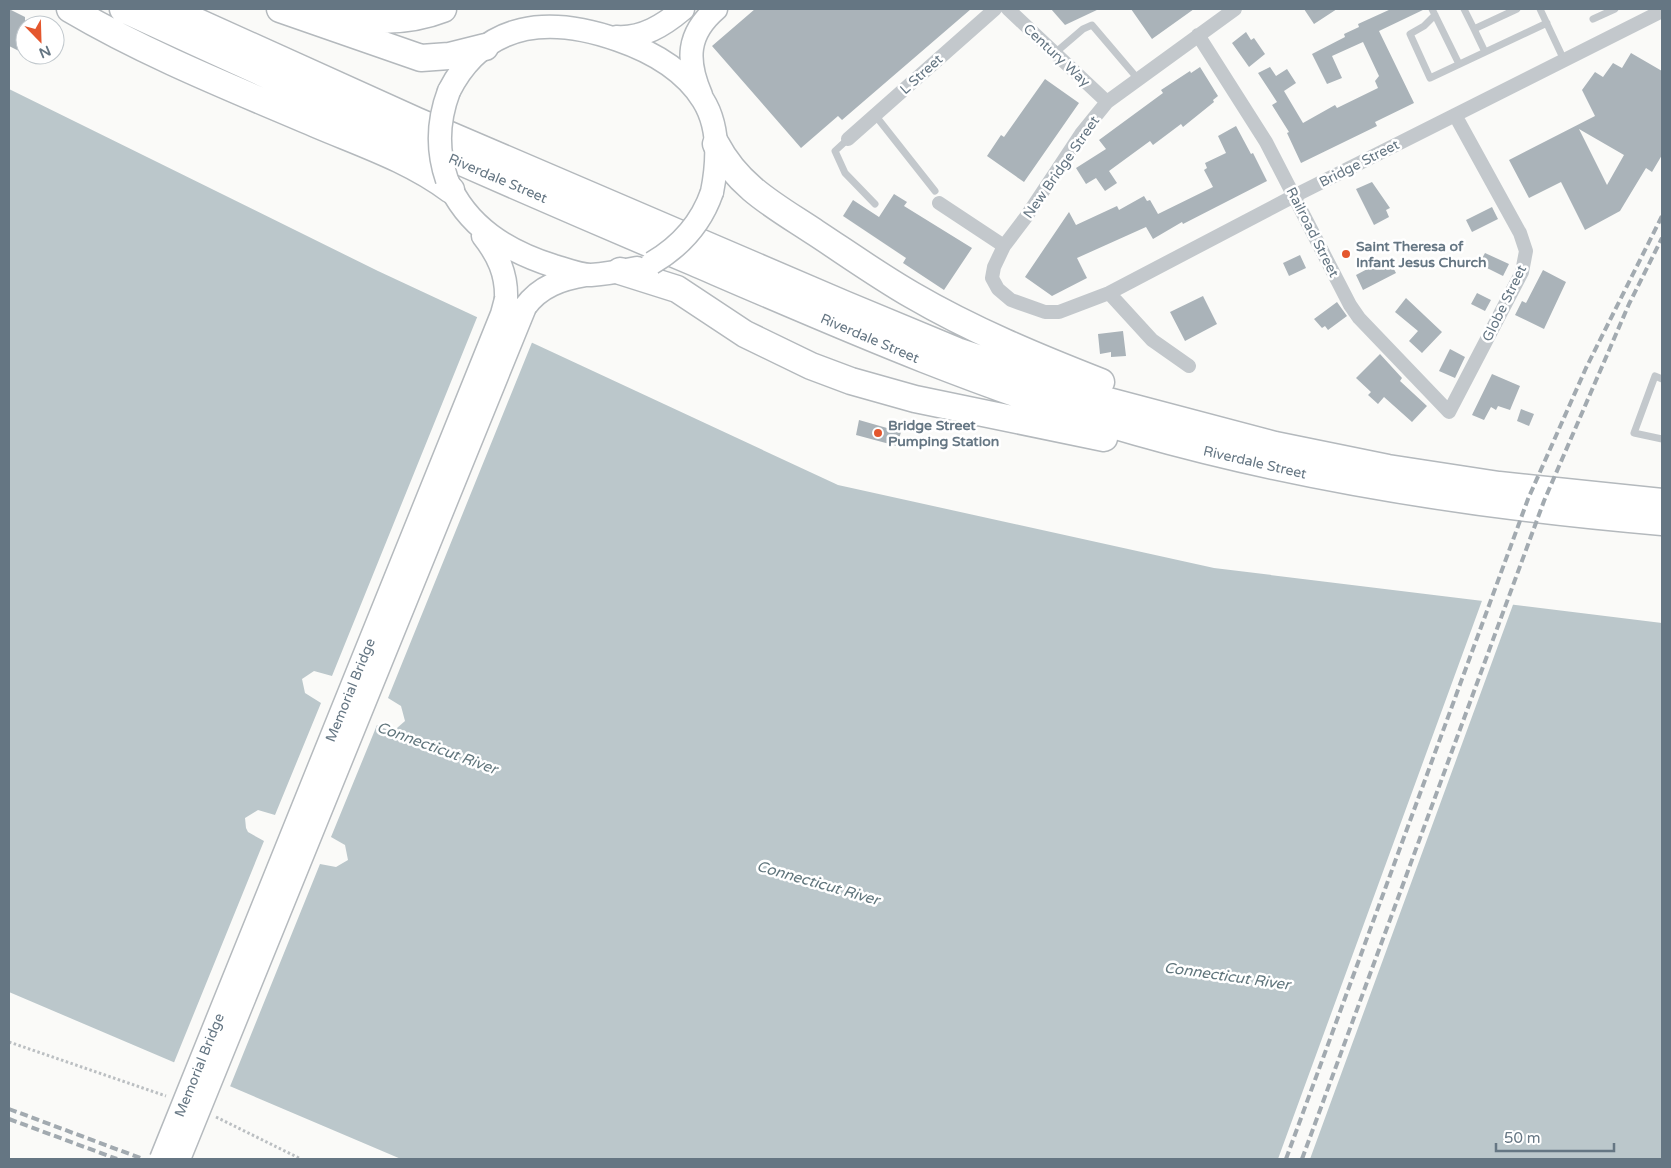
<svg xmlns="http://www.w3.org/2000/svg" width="1671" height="1168" viewBox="0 0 1671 1168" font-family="'Varela Round',sans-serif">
	<rect width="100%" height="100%" fill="#fafaf8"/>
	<path fill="#bbc7cb" d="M9,89L378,271L838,485L1214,568L1662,623V1159H401L9,992Z"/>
	<path fill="#fafaf8" d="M478,315L533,340L388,698L401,706L405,721L397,728L388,730L377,725L331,837L345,845L348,860L336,867L320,864L229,1089L173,1065L264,841L248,832L246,828L245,818L258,810L275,815L321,703L305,693L302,679L314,671L332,676Z
		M1483,598L1514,602L1310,1159H1278Z"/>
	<path fill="#aab3b9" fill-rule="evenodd" d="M9,9L25,17V54L9,46Z
		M755,9H971L842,120L838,116L801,148L712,46Z
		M1051,9H1099L1065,25Z
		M1131,9H1194L1152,39Z
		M1304,9H1337L1314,24Z
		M1391,9H1425L1379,31L1414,103L1375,122L1377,126L1301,163L1287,133L1289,132L1272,105L1277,102L1258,73L1270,67L1276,76L1287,69L1296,83L1284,91L1303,123L1335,105L1337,108L1378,88L1375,81L1379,76L1363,42L1332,56L1342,78L1327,84L1312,54L1345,37L1344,34L1359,27L1358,24Z
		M1246,32L1251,40L1254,38L1265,54L1249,67L1232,43Z
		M1631,53L1662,71V155L1652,172L1646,168L1620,211L1585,230L1561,182L1529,198L1509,160L1595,116L1582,90L1595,72L1603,77L1613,63L1622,68ZM1579,129L1624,155L1607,185Z
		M1200,67L1218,96L1213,100L1214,102L1183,127L1181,124L1153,145L1150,141L1109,171L1117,183L1105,191L1096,178L1086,184L1076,168L1106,149L1099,140L1163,93L1161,90L1190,71L1191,73Z
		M1045,79L1079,103L1024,182L987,156L1001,135L1004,137Z
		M1236,126L1251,154L1253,153L1267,181L1183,224L1182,222L1153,239L1146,227L1077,258L1087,278L1052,296L1025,277L1069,212L1076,225L1117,206L1119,210L1144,196L1147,201L1150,200L1158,214L1213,187L1204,170L1207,168L1205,163L1226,153L1218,136Z
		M1372,182L1390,208L1386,210L1389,217L1374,225L1356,189Z
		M894,194L907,202L904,206L972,248L944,290L903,263L906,258L843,216L853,200L879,217Z
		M1492,207L1498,219L1472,232L1466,220Z
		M1485,253L1509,264L1503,276L1479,264Z
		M1300,255L1306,268L1289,276L1283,263Z
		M1388,258L1396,273L1363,290L1356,275Z
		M1543,270L1566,282L1544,329L1515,315L1522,301L1526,303Z
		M1477,293L1491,300L1485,311L1471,304Z
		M1203,296L1217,324L1185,341L1170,312Z
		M1406,298L1442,332L1422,353L1409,341L1418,331L1395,312Z
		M1337,302L1347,316L1328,330L1325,326L1322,328L1314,319Z
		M1123,331L1126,356L1111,357V352L1100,354L1098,334Z
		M1450,349L1465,357L1455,378L1439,371Z
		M1380,354L1402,378L1400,381L1427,406L1412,422L1384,397L1378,404L1368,395L1371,392L1356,378Z
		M1492,374L1520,386L1510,410L1498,406L1496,410L1491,407L1484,420L1472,415Z
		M1521,409L1534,414L1529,426L1517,421Z
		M859,420L901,432L897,446L856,435Z"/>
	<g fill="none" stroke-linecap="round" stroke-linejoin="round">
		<g stroke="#b5babe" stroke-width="25">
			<path id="primary" d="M616,37C642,39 664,25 683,9
				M449,91C485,20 550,16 618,40C650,51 684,70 703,100C720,127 718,162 712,192
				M701,95C686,60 687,34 716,9
				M447,180C467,227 507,251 554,266C565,269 579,275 591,275C606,274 622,271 637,268
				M483,236C498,255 507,274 506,299
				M525,307C540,286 562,279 586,275"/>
		</g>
		<g stroke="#b4b9bd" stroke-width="29">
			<path id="highway" d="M70,9C148,55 234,89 318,125C363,144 411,160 451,190
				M123,9C311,96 501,181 693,262C839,325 984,389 1137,432C1309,481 1485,507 1662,522
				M169,9L417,121L844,304L957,351L1101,399L1275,445L1388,468L1499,485L1662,502
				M280,9L421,58L449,56L485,47
				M325,15C364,21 405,24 443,9
				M716,144C739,188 777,207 816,233C848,254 879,276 912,295C972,330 1037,357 1101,382
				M620,271L677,289L745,334L811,366L851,381L915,399L1104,438"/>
		</g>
		<path stroke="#bbbfc2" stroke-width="3" stroke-dasharray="2.5 2.5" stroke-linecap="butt" d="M9,1042L166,1096
			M216,1117L301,1159"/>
		<path stroke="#c3c8cc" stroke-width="7" d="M1432,9L1459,64
			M1464,9L1474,29L1517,9
			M1540,9L1564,60
			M1435,15L1424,26L1410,34L1430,78L1547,23
			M1593,19L1615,9
			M1474,29L1485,52
			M1055,53L1083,29L1092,25L1138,79
			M875,115L935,191
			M848,139L835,151L845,173L875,204
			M1662,379L1655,376L1634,433L1662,439"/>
		<path stroke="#c3c8cc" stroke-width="14" d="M1008,9L1107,102
			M1235,9L1107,102L1081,134L1026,217L1004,246L994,267L992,278L998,289L1011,300L1045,312H1059L1109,293L1294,196L1662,11
			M1198,35L1266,142L1350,305L1359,318L1449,412L1522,272L1526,251L1520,233L1455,115
			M848,139L995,9
			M939,203L1004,246
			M1109,293L1152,340L1189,366"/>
		<use href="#primary" stroke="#fff" stroke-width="22"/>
		<use href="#highway" stroke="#fff" stroke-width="26"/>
		<path stroke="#a2aab0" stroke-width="4" stroke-dasharray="8 4" stroke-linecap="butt" d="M9,1109L143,1159
			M9,1119L117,1159
			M1286,1159L1528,499L1586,368L1662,216
			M1302,1159L1544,501L1629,304L1662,238"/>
		<g stroke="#b5babe" stroke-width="25" stroke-linecap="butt">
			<path id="primary-bridge" d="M447,180C437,151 438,120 449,91
				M652,263C681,246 701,224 712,192
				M161,1159L502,314L506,299
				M179,1159L525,307"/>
		</g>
		<use href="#primary-bridge" stroke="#fff" stroke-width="22"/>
	</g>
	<g fill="#e4572e" stroke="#fff" stroke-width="2">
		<circle cx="1346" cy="254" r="5"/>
		<circle cx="878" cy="433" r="5"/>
	</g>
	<g text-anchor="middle" stroke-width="5" stroke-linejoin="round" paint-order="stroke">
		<g font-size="14" fill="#657683" stroke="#fff">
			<text transform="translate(1057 55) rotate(43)" y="5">Century Way</text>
			<text transform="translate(921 74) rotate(-42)" y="5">L Street</text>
			<text transform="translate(1359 163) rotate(-27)" y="5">Bridge Street</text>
			<text transform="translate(1061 167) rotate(-55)" y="5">New Bridge Street</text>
			<text transform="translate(498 178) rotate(23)" y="5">Riverdale Street</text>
			<text transform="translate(1313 232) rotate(63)" y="5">Railroad Street</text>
			<text transform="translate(1504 303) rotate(-64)" y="5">Globe Street</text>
			<text transform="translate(870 338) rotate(23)" y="5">Riverdale Street</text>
			<text transform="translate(1255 462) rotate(13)" y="5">Riverdale Street</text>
			<text transform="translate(350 690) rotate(-68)" y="5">Memorial Bridge</text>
			<text transform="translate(199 1065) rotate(-68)" y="5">Memorial Bridge</text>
		</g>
		<g font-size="14" font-weight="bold" fill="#657683" stroke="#fff" text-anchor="start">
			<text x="1356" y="251">Saint Theresa of<tspan x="1356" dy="16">Infant Jesus Church</tspan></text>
			<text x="888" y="430">Bridge Street<tspan x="888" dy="16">Pumping Station</tspan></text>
		</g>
		<g font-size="15" font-style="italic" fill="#60757c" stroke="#fff">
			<text transform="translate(437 748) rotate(20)" y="5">Connecticut River</text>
			<text transform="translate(818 883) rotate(16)" y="5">Connecticut River</text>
			<text transform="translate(1227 976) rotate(8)" y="5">Connecticut River</text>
		</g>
	</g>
	<rect width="1671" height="1168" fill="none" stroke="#657683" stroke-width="20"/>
	<g transform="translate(40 40) rotate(157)"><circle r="24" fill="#ffffff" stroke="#c1c8cd"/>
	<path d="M0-4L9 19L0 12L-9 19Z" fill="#e4572e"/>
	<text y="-8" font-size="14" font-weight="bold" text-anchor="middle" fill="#657683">N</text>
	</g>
	<path d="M1496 1143v8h118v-8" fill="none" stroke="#657683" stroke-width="2.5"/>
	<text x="1504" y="1143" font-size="15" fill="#657683" stroke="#ffffff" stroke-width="4" paint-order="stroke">50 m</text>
</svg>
